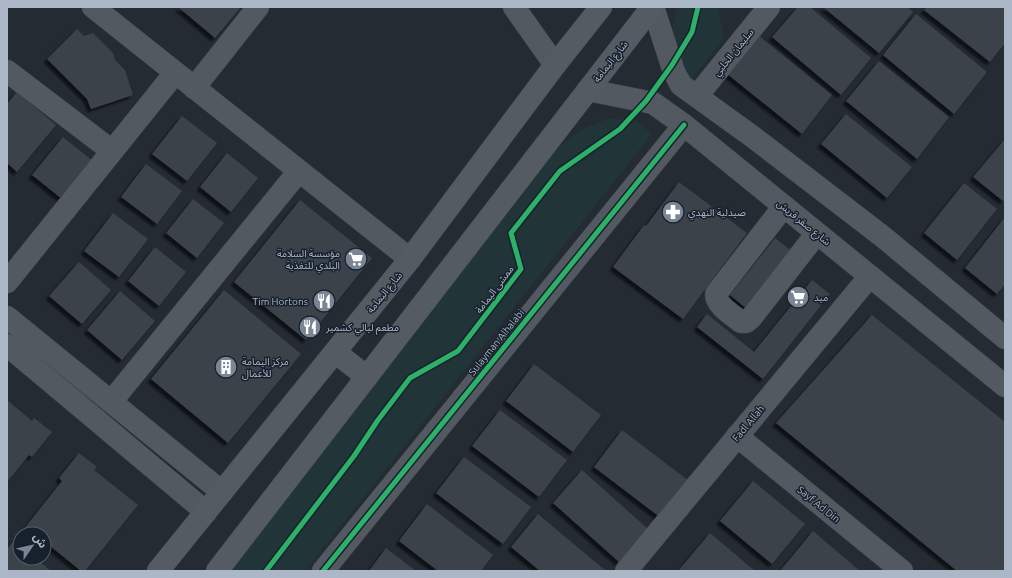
<svg xmlns="http://www.w3.org/2000/svg" width="1012" height="578" viewBox="0 0 1012 578" font-family="Ubuntu,'Noto Sans Arabic',sans-serif">
	<defs>
		<filter id="shadow"><feDropShadow dx="-3.5" dy="3.5" stdDeviation="1" flood-color="#0009"/></filter>
	</defs>
	<rect width="100%" height="100%" fill="#242b33"/>
	<path fill="#213539" d="M677,7H719C719,19 723,27 724,38L690,81L678,72L671,36Z
		M609,119H634L652,134L305,571H221L558,148C576,133 585,126 609,119Z"/>
	<path fill="#3b4249" filter="url(#shadow)" d="M178,7H241L215,38Z
		M798,7H810L871,58L841,95L772,37Z
		M823,7H907L913,12L879,53Z
		M927,7H1003L1005,9V43L990,62L924,10Z
		M916,14L987,72L954,114L883,55Z
		M77,29L84,36L93,33L113,53L115,60L125,70L133,95L91,109L87,99L47,59Z
		M758,35L832,95L802,134L726,73Z
		M879,61L949,117L917,159L846,101Z
		M17,92L56,125L17,172L7,163V104Z
		M846,114L912,167L887,198L821,144Z
		M182,116L217,143L187,181L152,154Z
		M63,137L98,165L67,203L32,175Z
		M1005,139V199L1003,201L973,177Z
		M227,153L258,178L231,212L200,187Z
		M146,164L182,191L157,224L121,197Z
		M679,182L747,233L683,319L613,267L644,225L646,226Z
		M964,183L997,209L957,260L924,233Z
		M193,199L224,223L197,258L166,233Z
		M300,200L372,258L306,340L234,282Z
		M113,213L148,239L119,277L84,251Z
		M1005,217V284L997,294L965,268Z
		M775,238L793,252L747,309L730,295Z
		M155,247L186,272L159,306L128,281Z
		M79,262L111,290L82,324L49,296Z
		M812,280L830,294L763,379L697,327L707,314L754,352Z
		M224,290L301,354L228,443L151,379Z
		M120,291L155,321L122,360L87,330Z
		M872,315L1005,422V571H957L776,423Z
		M534,364L601,415L573,452L506,401Z
		M7,400L32,421L34,418L52,432L32,457L29,455L7,482Z
		M500,410L567,460L539,497L472,446Z
		M622,430L689,481L661,518L594,467Z
		M79,453L97,467L94,470L138,505L85,571H81L44,541V534H28L23,530L62,481L59,478Z
		M464,457L531,507L503,544L436,493Z
		M582,470L648,529L619,562L553,503Z
		M753,481L805,524L772,564L720,521Z
		M427,504L493,555L481,571H438L399,541Z
		M538,514L606,571H540L511,547Z
		M813,531L860,571H780Z
		M710,533L755,571H678Z
		M16,538L20,541V558H35L51,571H7V549Z
		M386,548L416,571H369Z"/>
	<g fill="none" stroke-linecap="round" stroke-linejoin="round">
		<g stroke="#40454b" stroke-width="23">
			<path id="minor" d="M93,7L410,259
				M514,7L555,65
				M653,7L674,72L681,85L753,137L882,236L1005,338
				M7,71L112,151
				M194,88L258,7
				M588,90L653,103L684,125L1005,386
				M697,96L769,7
				M784,206L716,294C716,306 733,315 741,322H746L751,318L817,233
				M7,282L175,73
				M7,317L222,492
				M7,345L206,512
				M111,402L299,171
				M737,436L902,571
				M323,571L684,125
				M626,571L870,276"/>
		</g>
		<g stroke="#41474f" stroke-width="23">
			<path id="major" d="M335,352L367,377
				M158,571L410,259L555,65L601,7
				M217,571L652,7"/>
		</g>
		<use href="#minor" stroke="#535961" stroke-width="22"/>
		<use href="#major" stroke="#555b63" stroke-width="22"/>
		<g stroke="#17212d" stroke-width="8">
			<path id="cycleway" d="M266,571L354,456L378,420L410,378L458,351L521,269L511,233L560,171L620,129L646,101L672,65L692,32L698,7
				M323,571L684,125"/>
		</g>
		<use href="#cycleway" stroke="#2db169" stroke-width="5"/>
	</g>
	<defs>
		<g id="pharmacy-disc" transform="scale(1.15)"><circle r="9.5" fill="#7c8593" stroke="#17212d"/><path d="M-2-6h4v4h4v4h-4v4h-4v-4h-4v-4h4Z" fill="#fff"/></g>
		<g id="supermarket-disc" transform="scale(1.15)"><circle r="9.5" fill="#7c8593" stroke="#17212d"/><path d="M-6-5.5h2.5l.6 2H6L4.5 2H-2.5L-4.4-4H-6ZM-1.5 3.2a1.3 1.3 0 1 0 .1 0ZM3 3.2a1.3 1.3 0 1 0 .1 0Z" fill="#fff"/></g>
		<g id="restaurant-disc" transform="scale(1.15)"><circle r="9.5" fill="#7c8593" stroke="#17212d"/><path d="M-5-6h1v4h1v-4h1v4h1v-4h1v5L-1.5 .5V6h-2V.5L-5-1ZM5-6V6H3V1.5H1.5Q1.5-4 5-6Z" fill="#fff"/></g>
		<g id="building-disc" transform="scale(1.15)"><circle r="9.5" fill="#7c8593" stroke="#17212d"/><path d="M-4-6H4V6H1V3H-1V6H-4ZM-2.5-4.3h1.7v1.8h-1.7ZM.8-4.3h1.7v1.8H.8ZM-2.5-1h1.7V.8h-1.7ZM.8-1h1.7V.8H.8Z" fill="#fff"/></g>
	</defs>
	<g fill-rule="evenodd">
		<use href="#pharmacy-disc" x="673" y="212"/>
		<use href="#supermarket-disc" x="356" y="259"/>
		<use href="#supermarket-disc" x="798" y="297"/>
		<use href="#restaurant-disc" x="324" y="301"/>
		<use href="#restaurant-disc" x="310" y="327"/>
		<use href="#building-disc" x="226" y="367"/>
	</g>
	<g text-anchor="middle" stroke-width="3" stroke-linejoin="round" paint-order="stroke">
		<g font-size="10" fill="#abb6c6" stroke="#17212d">
			<text transform="translate(733 52) rotate(-51)" y="4">سليمان الحلبي</text>
			<text transform="translate(610 61) rotate(-52)" y="4">شارع اليمامة</text>
			<text transform="translate(804 222) rotate(39)" y="4">شارع صقر قريش</text>
			<text transform="translate(494 289) rotate(-53)" y="4">ممشى اليمامة</text>
			<text transform="translate(384 292) rotate(-51)" y="4">شارع اليمامة</text>
			<text transform="translate(496 342) rotate(-51)" y="4">Sulayman Alhalabi</text>
			<text transform="translate(748 423) rotate(-50)" y="4">Fadl Allah</text>
			<text transform="translate(819 504) rotate(39)" y="4">Sayf Ad Din</text>
		</g>
		<g font-size="10" fill="#abb6c6" stroke="#17212d" text-anchor="start">
			<text x="688" y="216">صيدلية النهدي</text>
			<text x="340" y="257" text-anchor="end">مؤسسة السلامة<tspan x="340" dy="12">البلدي للتغذية</tspan></text>
			<text x="814" y="301">ميد</text>
			<text x="308" y="305" text-anchor="end">Tim Hortons</text>
			<text x="326" y="331">مطعم ليالي كشمير</text>
			<text x="242" y="365">مركز اليمامة<tspan x="242" dy="12">للأعمال</tspan></text>
		</g>
	</g>
	<rect width="1012" height="578" fill="none" stroke="#abb6c6" stroke-width="16"/>
	<g transform="translate(32 546) rotate(56)"><circle r="19" fill="#17212d" stroke="#525d6a"/>
	<path d="M0-3L7 15L0 10L-7 15Z" fill="#7c8593"/>
	<text y="-6" font-size="11" font-weight="bold" text-anchor="middle" fill="#abb6c6">ش</text>
	</g>
</svg>
